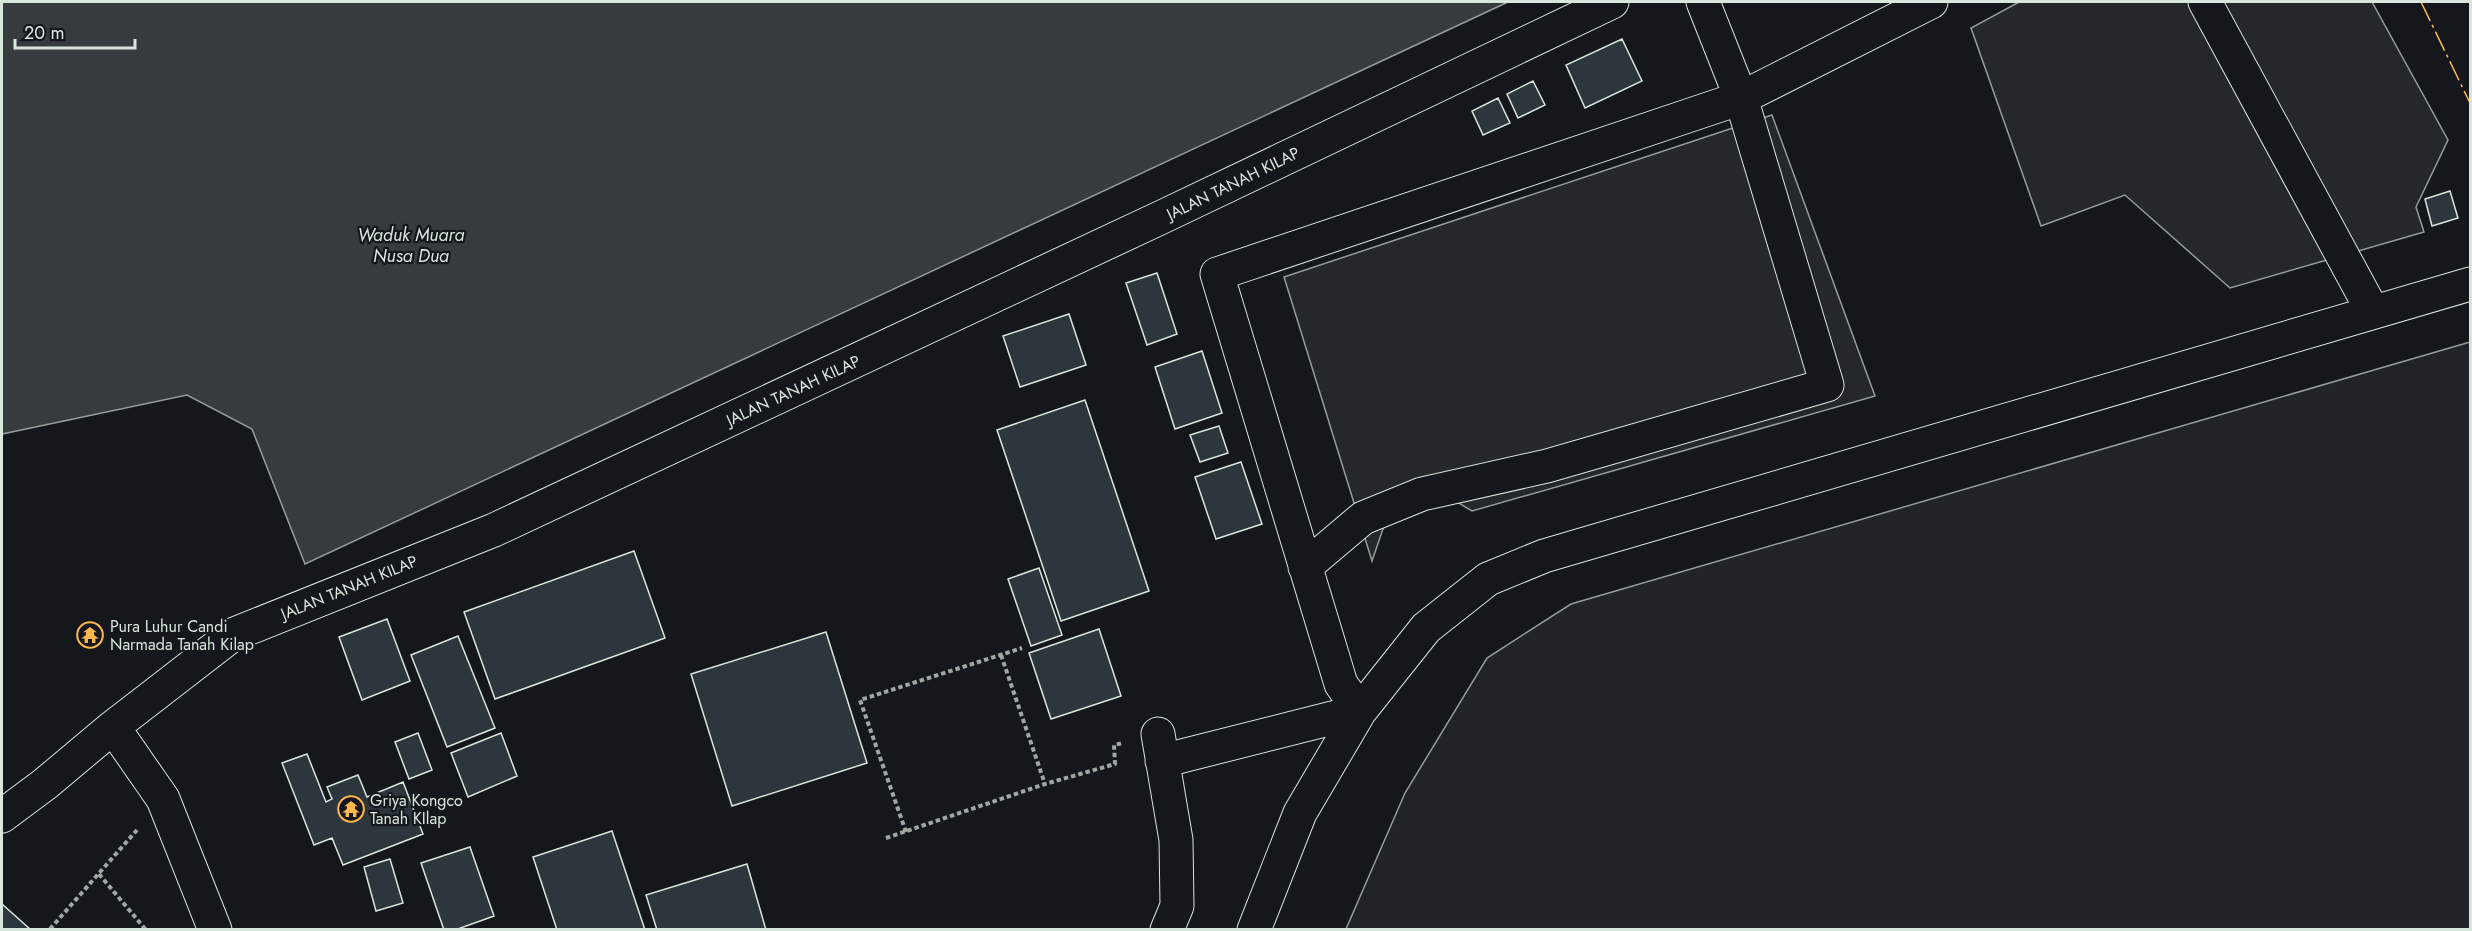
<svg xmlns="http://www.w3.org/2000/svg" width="2472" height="931" viewBox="0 0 2472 931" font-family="Jost,sans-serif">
	<rect width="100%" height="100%" fill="#14181c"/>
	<path fill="#202428" stroke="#939e99" stroke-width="1.5" d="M2470,342V929H1346L1405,793L1487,658L1571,604Z"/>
	<path fill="#24282b" stroke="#939e99" stroke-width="1.5" d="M2019,2H2372L2448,140L2416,207L2424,232L2230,288L2125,195L2041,226L1971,28Z
		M1772,115L1875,396L1472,511L1454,500L1386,520L1372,561L1284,277Z"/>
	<path fill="#363b3e" stroke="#939e99" stroke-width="1.5" d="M2,2H1508L305,564L252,429L187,395L2,434Z"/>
	<path fill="#2c363c" stroke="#d8e6dc" stroke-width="1.5" d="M1622,39L1642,81L1585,108L1566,65Z
		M1533,81L1545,105L1518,118L1507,94Z
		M1498,98L1510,123L1483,135L1472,111Z
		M2450,191L2458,218L2432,226L2425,199Z
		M1157,273L1177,334L1147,345L1126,283Z
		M1069,314L1086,365L1020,387L1003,336Z
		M1202,351L1222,413L1175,429L1155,367Z
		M1085,400L1149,591L1061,621L997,430Z
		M1219,426L1228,453L1200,462L1190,435Z
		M1241,462L1262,524L1216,539L1195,477Z
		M634,551L665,638L495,699L464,612Z
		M1039,568L1062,635L1031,646L1008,579Z
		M387,619L410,681L362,700L339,637Z
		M1099,629L1121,696L1051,719L1029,653Z
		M826,632L867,763L732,806L691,674Z
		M458,636L495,728L447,747L411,655Z
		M418,733L432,770L409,779L395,742Z
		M501,733L517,776L468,797L451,753Z
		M307,754L326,802L332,799L327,787L358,775L367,797L403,782L423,834L343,865L332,838L314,845L282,763Z
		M612,831L645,930H557L533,857Z
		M470,847L494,916L455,930H444L421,863Z
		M390,859L403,903L376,911L364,867Z
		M747,864L766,930H657L646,895Z
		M2,904L31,930H2Z"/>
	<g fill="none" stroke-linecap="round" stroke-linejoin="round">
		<g stroke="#d8e6dc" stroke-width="35">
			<path id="minor" d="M2205,2L2373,312
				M1305,567L1363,518L1422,494L1547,466L1827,385L1741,98L1703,2
				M113,727L163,799L215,930
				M1158,734L1176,840L1177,906L1167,930
				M1162,761L1360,711L1341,684L1217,274L1741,98L1931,2
				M2,816L45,784L113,727L232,635L494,530L1162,217L1612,2
				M1254,930L1300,813L1360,711L1426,628L1488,579L1544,556L2470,284"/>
		</g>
		<path stroke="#9da8a2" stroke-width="4" stroke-dasharray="4.5 3" stroke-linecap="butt" d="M1001,655L1045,784
			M906,832L860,700L1022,648
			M886,838L1045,784L1115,764L1114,745L1123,743
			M99,874L146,930
			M50,929L137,830"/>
		<use href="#minor" stroke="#14181c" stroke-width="33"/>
		<path stroke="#ffb74d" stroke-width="1.5" stroke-dasharray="21 4.5 3 4.5" stroke-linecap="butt" d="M2421,2L2470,103"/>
	</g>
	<defs>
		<g id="temple-ring" transform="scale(1.35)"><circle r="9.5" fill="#14181c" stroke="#ffb74d" stroke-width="1.5"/><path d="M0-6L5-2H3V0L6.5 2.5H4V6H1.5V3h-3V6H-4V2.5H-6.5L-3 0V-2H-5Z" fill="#ffb74d"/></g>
	</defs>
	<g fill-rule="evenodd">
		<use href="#temple-ring" x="90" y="635"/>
		<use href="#temple-ring" x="351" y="809"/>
	</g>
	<g text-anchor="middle" stroke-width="4.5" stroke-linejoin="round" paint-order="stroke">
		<g font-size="16" fill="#d8e6dc" stroke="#14181c">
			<text transform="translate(1233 183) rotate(-26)" y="6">JALAN TANAH KILAP</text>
			<text transform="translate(793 390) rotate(-25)" y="6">JALAN TANAH KILAP</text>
			<text transform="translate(349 587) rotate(-22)" y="6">JALAN TANAH KILAP</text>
		</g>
		<g font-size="16" fill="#d8e6dc" stroke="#14181c" text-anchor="start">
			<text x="110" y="632">Pura Luhur Candi<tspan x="110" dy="18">Narmada Tanah Kilap</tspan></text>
			<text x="370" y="806">Griya Kongco<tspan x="370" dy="18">Tanah KIlap</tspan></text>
		</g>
		<g font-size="18" font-style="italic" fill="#d8e6dc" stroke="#14181c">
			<text x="411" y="241">Waduk Muara<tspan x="411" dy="21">Nusa Dua</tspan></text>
		</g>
	</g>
	<rect width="2472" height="931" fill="none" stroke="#d8e6dc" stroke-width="6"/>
	<path d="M15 39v9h120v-9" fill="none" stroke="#d8e6dc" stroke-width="3"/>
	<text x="24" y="39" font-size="18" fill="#d8e6dc" stroke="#14181c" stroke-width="4.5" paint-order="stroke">20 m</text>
</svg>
